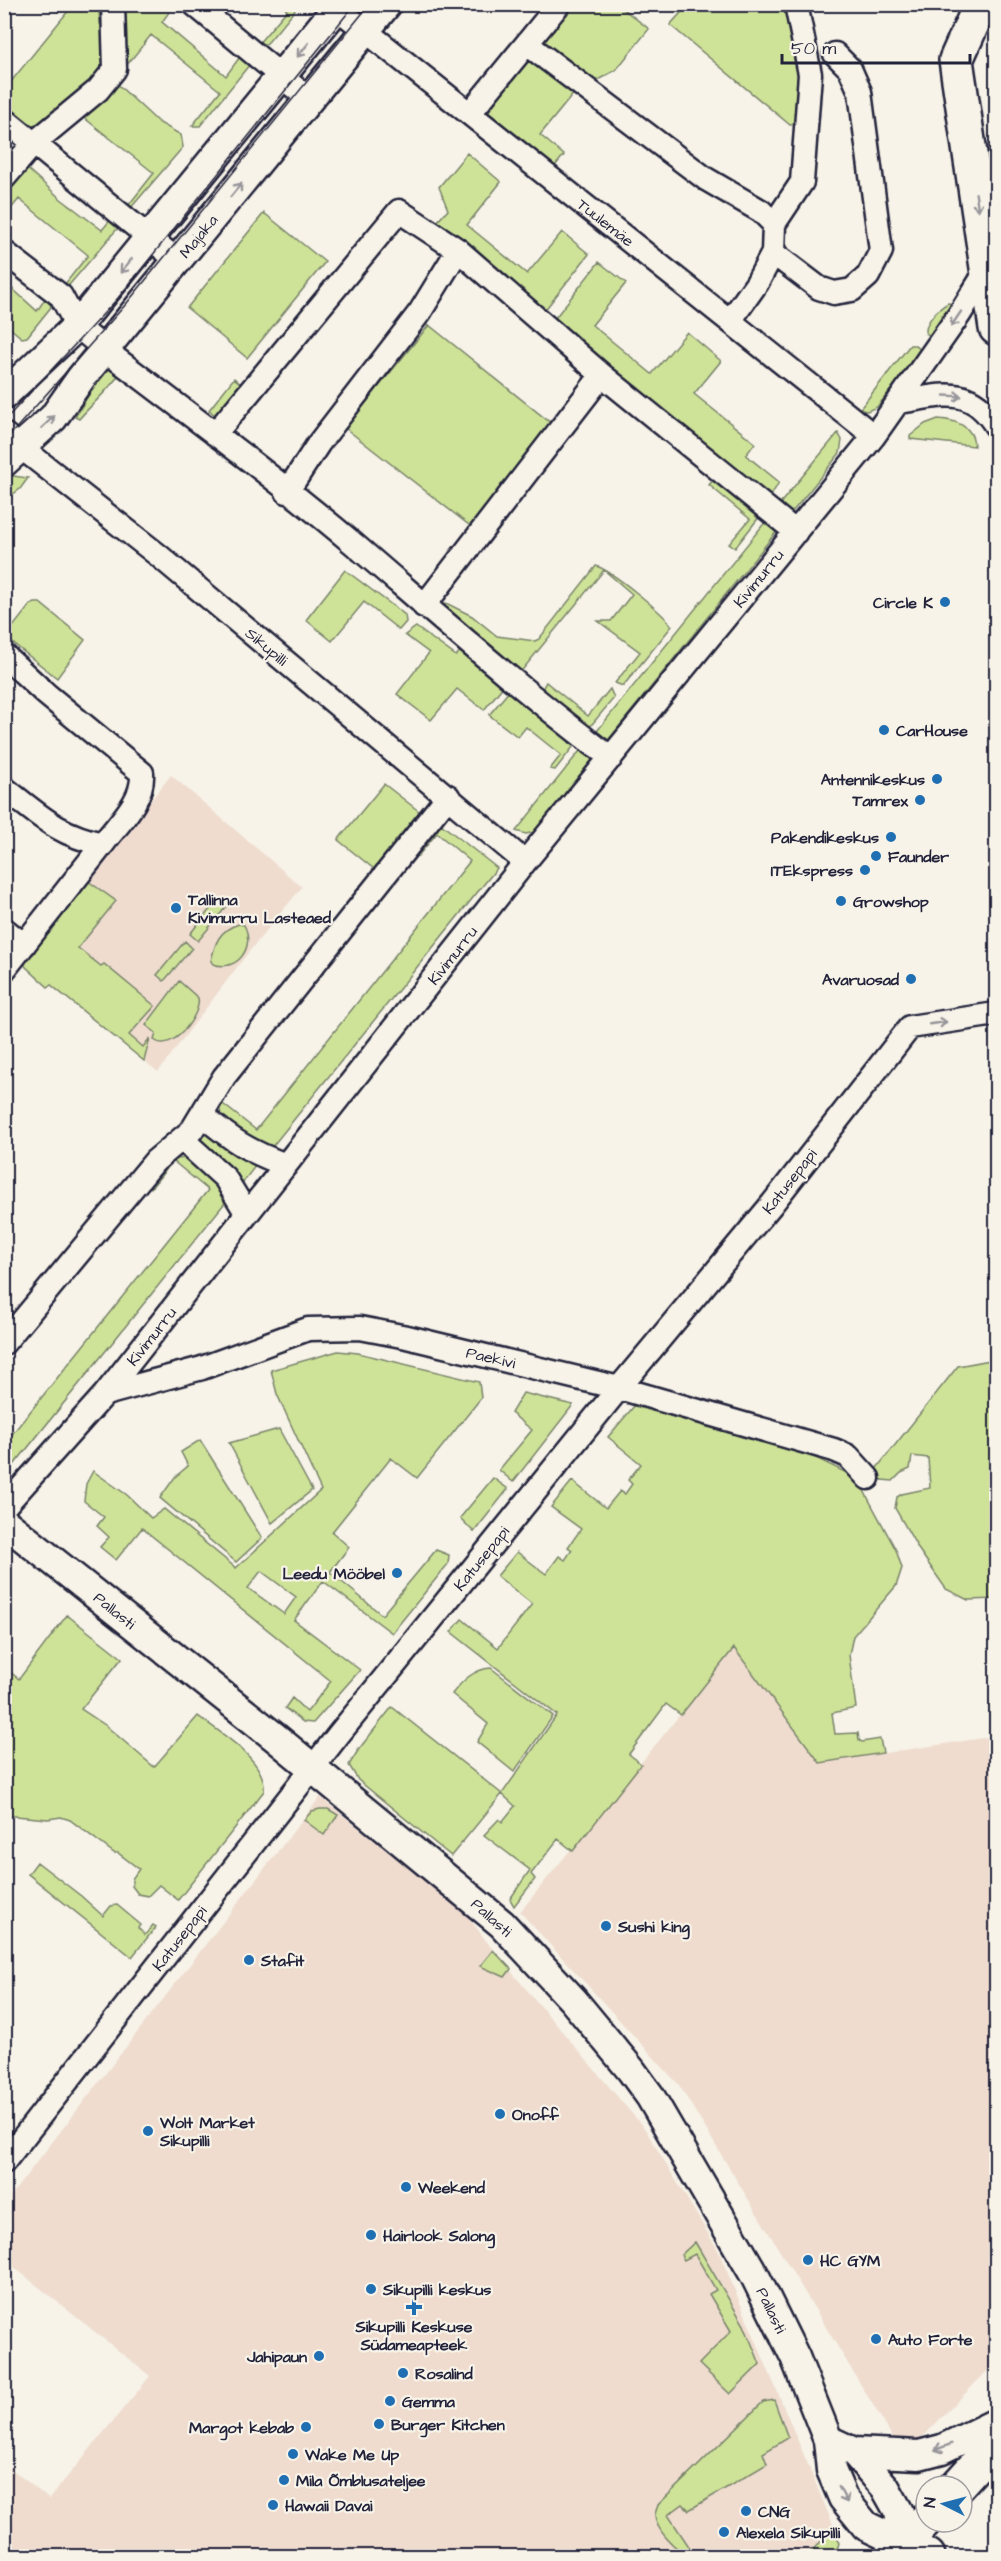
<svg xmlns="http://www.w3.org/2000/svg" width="1001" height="2561" viewBox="0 0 1001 2561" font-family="'Architects Daughter',sans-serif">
	<rect width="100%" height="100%" fill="#f7f3e8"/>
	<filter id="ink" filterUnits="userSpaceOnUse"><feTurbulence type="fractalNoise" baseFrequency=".0167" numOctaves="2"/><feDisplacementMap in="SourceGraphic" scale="12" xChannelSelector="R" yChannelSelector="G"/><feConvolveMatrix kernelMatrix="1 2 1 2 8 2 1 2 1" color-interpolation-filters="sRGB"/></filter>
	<g filter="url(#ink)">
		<path fill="#efdccf" d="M171,775L302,887L244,958L158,1072L51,985L49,987L35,975L23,961Z
			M734,1648L820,1763L996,1736V2362L904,2456L679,2085L520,1912Z
			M320,1797L467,1915L493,1950L645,2129L718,2250L834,2527L808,2556H5L4,2463L49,2499L150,2376L5,2260V2203Z"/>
		<path fill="#cfe398" stroke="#78826a" stroke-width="1.5" fill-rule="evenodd" d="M73,5H105L106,12H99L100,24H107L106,61L102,73L36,134L5,106V89Z
			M118,5H174L162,22L226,76L242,54L250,64L200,126H192L220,91L151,35L123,70L126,48H120Z
			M281,5H299L269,41L266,44H258L287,10Z
			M570,5H618L649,29L616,70L594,82L539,41Z
			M688,5H787L799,59V124L790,125L670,25Z
			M529,57L574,93L540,135L564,155L555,166L488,112Z
			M114,81L158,122L181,135L183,147L129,210L127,207L154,173L83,117L84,113Z
			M467,153L501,182L467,225L527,274L562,232L589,254L541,315L434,225L448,210L439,187Z
			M23,165L61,199L102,230L111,219L118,221L117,229L64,291L61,289L88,255L19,199L5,216L4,183Z
			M264,213L325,262L247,358L187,308Z
			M599,262L626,283L592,325L652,374L687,332L721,361L694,394L755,443L746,455L779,482L767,503L551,323Z
			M4,281L37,311L45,299L50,304L51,307L27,337L22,338L5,324Z
			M948,303L954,304L933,338L926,333C925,321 938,309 948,303Z
			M429,325L552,424L474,529L345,428Z
			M910,345H915L922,351L877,407L867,411L859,410Z
			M112,365L121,372C109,390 93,403 79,419L75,417L93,388Z
			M234,378L242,385L217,417L209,410Z
			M938,419C955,420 974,426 974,446L910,439V436L925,424Z
			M838,433L842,440L840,453L789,516L778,506Z
			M13,476L28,478L20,489L5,500V478Z
			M714,479L760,516L735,548L729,544L750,519L709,485Z
			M766,521L777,531L605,744L593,736Z
			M596,566C611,570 662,612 672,626L623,686L615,683L640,652L598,621H611L632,594L604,570L519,674L438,605L446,603L472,616L497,636L535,641L539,639Z
			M345,570L405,615L406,622L399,630L364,602L332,641L306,620Z
			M35,603H40L85,640L57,678L5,637L30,605Z
			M416,627L456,656L462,649L504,685L484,710L457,689L431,720L397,694L429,653L405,635Z
			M546,682L588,716L610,689L614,698L588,729L544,694L542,689Z
			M510,690L558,729L573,747L555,770L550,769L561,755L526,727L518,737L489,715Z
			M583,747L596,755L534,832L526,834L516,831Z
			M384,784L420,812L374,869L338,840Z
			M436,820L497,868L271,1148L261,1147L223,1119L217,1102L235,1069L241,1074L219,1101L256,1130L470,861L437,833L418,856L411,851Z
			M88,881L116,901L78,948L101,966L104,964L155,1006L129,1035L143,1047L150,1038L144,1061L51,985L48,987L26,967L23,961Z
			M218,899L226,907L198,941L190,934Z
			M239,924L244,925C256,947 237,973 213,964L211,961C215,943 219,930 239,924Z
			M185,941L192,948L164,981L157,975Z
			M179,981L198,998C202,1014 172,1054 154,1040L156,1033L146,1025Z
			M210,1128L256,1165L243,1182L194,1143L196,1133Z
			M190,1158L210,1169L228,1199L5,1476V1443L208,1190L173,1161L151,1188L144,1182L173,1159Z
			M338,1351L358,1353L479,1382L481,1398L417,1478L391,1458L332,1532L349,1547L330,1572L382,1615L436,1550L449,1555L448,1564L392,1633L323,1581L294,1620L360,1670L313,1723L303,1722L285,1708L292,1698L307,1712L331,1681L142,1528L116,1560L100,1547L109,1537L97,1526L104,1517L84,1501L86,1484L93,1471L127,1495L151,1518L164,1509L236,1568L321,1490L277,1394L271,1370ZM261,1571L296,1597L284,1614L248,1588Z
			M996,1359V1599L968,1600L946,1589L919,1550L895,1508L897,1497L902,1494L930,1488L928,1458L912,1456L910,1469L901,1473L893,1481L882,1480L872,1474L958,1366Z
			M523,1393L573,1405L513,1482L499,1470L532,1430L511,1413Z
			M635,1405L793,1447L847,1473L862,1487L896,1550L902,1568L896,1586L853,1636L849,1655L856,1708L832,1713L835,1734L858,1733L859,1740L862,1742L880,1739L883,1753L820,1763L734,1648L681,1715L666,1704L629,1754L641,1764L573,1851L558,1839L531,1874L535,1879L514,1906L510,1899L530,1870L484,1835L499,1819L502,1822L515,1806L502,1794L451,1856L358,1780L349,1765L359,1749L392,1707L502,1794L557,1715L451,1632L462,1619L498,1648L532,1604L497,1576L517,1552L546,1574L559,1556L565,1560L572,1550L568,1547L581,1529L551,1507L572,1481L606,1508L620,1491L625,1494L632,1484L628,1480L641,1464L608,1437Z
			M279,1429L312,1490L272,1523L229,1443Z
			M200,1440L262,1538L236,1562L160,1498L175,1477L188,1466L181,1452Z
			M493,1478L508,1489L474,1532L460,1518Z
			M67,1615L122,1658L81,1709L105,1725L154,1767L198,1716C220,1733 267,1760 264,1791L178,1900L159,1885L148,1896L138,1894L132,1886V1879L139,1869L118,1853H114L70,1820L61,1817L48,1819L5,1815V1668L19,1679Z
			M491,1668L553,1716L514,1772L477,1742L488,1724L452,1694C462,1681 474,1669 491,1668Z
			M320,1809H328L338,1815L324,1835L304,1820L312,1811Z
			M37,1862L81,1896L103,1916L111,1906L117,1905L141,1925L138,1928L145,1935L153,1925L156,1927L132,1957L28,1874Z
			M493,1950L511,1969L505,1977L480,1966Z
			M695,2242L744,2325L760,2364L730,2394L699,2364L731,2331L709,2294L716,2290L695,2254L684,2260L681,2255Z
			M774,2400L788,2438L763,2453L767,2464L689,2510L683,2504L668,2515L692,2551L689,2555C676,2551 655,2529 655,2515C655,2512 657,2509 658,2505L763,2402Z
			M832,2531L839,2543L835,2556H806Z"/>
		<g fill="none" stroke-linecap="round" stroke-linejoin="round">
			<g stroke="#22223b" stroke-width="27">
				<path id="minor" d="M194,4L310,100
					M337,8L874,436
					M527,44L706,179L761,211L774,224
					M470,113L559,4
					M4,119L178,261
					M4,178L34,143L98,90L115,69L113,4
					M4,252L61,296L77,326L114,357C195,419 277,479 355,545C439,617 522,691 611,758
					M773,253L819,288L834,293L852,290L868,276L881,251L860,92L850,69L835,54
					M730,321L757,283L773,253L774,224L802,182L810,74L796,4
					M898,402C941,396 969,383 996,426
					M4,434L158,555L525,862
					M215,434L399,211L458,250L602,375L796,532
					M287,492L319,443L420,312L458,250
					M424,606L602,375
					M4,655L46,694L142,773C144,801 118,823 103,844C58,835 39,815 4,788
					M4,929L24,945
					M4,970L103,844
					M202,1115C233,1141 248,1151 286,1165
					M182,1139L225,1178L247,1214
					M4,1343L155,1161L192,1130L224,1077L448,796
					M105,1394L202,1368L308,1329L360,1328L407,1337L619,1388L834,1450L848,1456L868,1478
					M4,1507L105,1394L525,862L874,436L959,315L987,270
					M4,2162L339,1734L619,1388L772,1204L910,1027L996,1014"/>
			</g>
			<g stroke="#22223b" stroke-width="33">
				<path id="tertiary" d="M4,395L77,326L340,4
					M4,462L53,418L81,378L387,4
					M4,1522L276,1738L502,1924L573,2000L631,2070L650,2096L755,2276L795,2357L828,2440L831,2470L843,2498L866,2526L904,2544
					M828,2440L854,2452L919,2455L942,2449L996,2423
					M854,2452L885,2487L899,2512L904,2544"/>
			</g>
			<g stroke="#22223b" stroke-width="38">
				<path id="primary" d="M957,2486L996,2443
					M904,2544L928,2556
					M891,2556L926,2520"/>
			</g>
			<g stroke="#22223b" stroke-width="38">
				<path id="trunk" d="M981,4L956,60L996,328"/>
			</g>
			<use href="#minor" stroke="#f7f3e8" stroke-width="22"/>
			<use href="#tertiary" stroke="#f7f3e8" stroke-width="28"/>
			<use href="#primary" stroke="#f7f3e8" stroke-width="33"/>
			<use href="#trunk" stroke="#f7f3e8" stroke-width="33"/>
			<path stroke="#22223b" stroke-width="1.5" d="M4,421L118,298L355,4
				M4,442L127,303L370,4"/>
		</g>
		<defs><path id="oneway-shaft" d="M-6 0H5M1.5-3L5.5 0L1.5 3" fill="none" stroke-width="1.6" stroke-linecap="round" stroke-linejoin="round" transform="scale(1.5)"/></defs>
		<g stroke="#97959a">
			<use href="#oneway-shaft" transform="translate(303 50) rotate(129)"/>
			<use href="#oneway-shaft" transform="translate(236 190) rotate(-51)"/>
			<use href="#oneway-shaft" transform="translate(977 202) rotate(81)"/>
			<use href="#oneway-shaft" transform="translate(126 266) rotate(129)"/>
			<use href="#oneway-shaft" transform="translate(956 319) rotate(124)"/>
			<use href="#oneway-shaft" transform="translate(953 396) rotate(3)"/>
			<use href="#oneway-shaft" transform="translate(48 422) rotate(-43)"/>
			<use href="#oneway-shaft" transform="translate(938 1023) rotate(-8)"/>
			<use href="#oneway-shaft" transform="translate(943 2447) rotate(159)"/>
			<use href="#oneway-shaft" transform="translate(843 2495) rotate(62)"/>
		</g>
	</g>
	<g fill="#1f6fb2" stroke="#f7f3e8" stroke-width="2">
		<circle cx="945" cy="602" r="6"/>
		<circle cx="884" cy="730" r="6"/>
		<circle cx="937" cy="779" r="6"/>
		<circle cx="920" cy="800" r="6"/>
		<circle cx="891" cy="837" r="6"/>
		<circle cx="876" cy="856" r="6"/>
		<circle cx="865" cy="870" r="6"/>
		<circle cx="841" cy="901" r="6"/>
		<circle cx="176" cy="908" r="6"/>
		<circle cx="911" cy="979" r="6"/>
		<circle cx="397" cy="1573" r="6"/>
		<circle cx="606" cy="1926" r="6"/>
		<circle cx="249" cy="1960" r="6"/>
		<circle cx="500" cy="2114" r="6"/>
		<circle cx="148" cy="2131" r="6"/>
		<circle cx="406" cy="2187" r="6"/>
		<circle cx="371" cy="2235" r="6"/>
		<circle cx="808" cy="2260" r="6"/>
		<circle cx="371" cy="2289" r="6"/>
		<path d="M411 2298h6v6h6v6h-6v6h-6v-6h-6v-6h6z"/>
		<circle cx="876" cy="2339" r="6"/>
		<circle cx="319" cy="2356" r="6"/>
		<circle cx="403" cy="2373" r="6"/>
		<circle cx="390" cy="2401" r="6"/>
		<circle cx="379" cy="2424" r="6"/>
		<circle cx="306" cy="2427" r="6"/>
		<circle cx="293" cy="2454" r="6"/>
		<circle cx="284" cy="2480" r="6"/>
		<circle cx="273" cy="2505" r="6"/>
		<circle cx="746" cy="2511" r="6"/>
		<circle cx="724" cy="2532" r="6"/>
	</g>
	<g text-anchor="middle" stroke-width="4.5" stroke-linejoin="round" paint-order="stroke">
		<g font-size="16" fill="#22223b" stroke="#f7f3e8">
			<text transform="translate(606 222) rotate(38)" y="6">Tuulemäe</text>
			<text transform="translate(198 236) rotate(-51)" y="6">Majaka</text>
			<text transform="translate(758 578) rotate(-51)" y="6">Kivimurru</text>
			<text transform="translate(267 646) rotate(40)" y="6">Sikupilli</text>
			<text transform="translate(452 955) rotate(-52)" y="6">Kivimurru</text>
			<text transform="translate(789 1181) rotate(-52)" y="6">Katusepapi</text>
			<text transform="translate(151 1336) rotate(-52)" y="6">Kivimurru</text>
			<text transform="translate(491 1357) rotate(13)" y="6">Paekivi</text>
			<text transform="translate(481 1558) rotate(-51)" y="6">Katusepapi</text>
			<text transform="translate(115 1610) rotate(39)" y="6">Pallasti</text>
			<text transform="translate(492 1917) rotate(42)" y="6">Pallasti</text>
			<text transform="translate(179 1938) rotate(-52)" y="6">Katusepapi</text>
			<text transform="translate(772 2310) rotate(64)" y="6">Pallasti</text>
		</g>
		<g font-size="16" font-weight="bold" fill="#22223b" stroke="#f7f3e8" text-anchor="start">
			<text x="933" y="608" text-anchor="end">Circle K</text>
			<text x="896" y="736">CarHouse</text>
			<text x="925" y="785" text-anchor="end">Antennikeskus</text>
			<text x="908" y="806" text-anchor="end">Tamrex</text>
			<text x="879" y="843" text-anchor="end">Pakendikeskus</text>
			<text x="888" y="862">Faunder</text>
			<text x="853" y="876" text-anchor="end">ITEkspress</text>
			<text x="188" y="905">Tallinna<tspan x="188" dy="18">Kivimurru Lasteaed</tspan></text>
			<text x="853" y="907">Growshop</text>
			<text x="899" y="985" text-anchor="end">Avaruosad</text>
			<text x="385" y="1579" text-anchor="end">Leedu Mööbel</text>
			<text x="618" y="1932">Sushi king</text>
			<text x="261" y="1966">Stafit</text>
			<text x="512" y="2120">Onoff</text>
			<text x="160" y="2128">Wolt Market<tspan x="160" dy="18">Sikupilli</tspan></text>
			<text x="418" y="2193">Weekend</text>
			<text x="383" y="2241">Hairlook Salong</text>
			<text x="820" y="2266">HC GYM</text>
			<text x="383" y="2295">Sikupilli keskus</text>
			<text x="414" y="2332" text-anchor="middle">Sikupilli Keskuse<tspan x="414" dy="18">Südameapteek</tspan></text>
			<text x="888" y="2345">Auto Forte</text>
			<text x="307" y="2362" text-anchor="end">Jahipaun</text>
			<text x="415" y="2379">Rosalind</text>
			<text x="402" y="2407">Gemma</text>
			<text x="391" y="2430">Burger Kitchen</text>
			<text x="294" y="2433" text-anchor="end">Margot kebab</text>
			<text x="305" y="2460">Wake Me Up</text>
			<text x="296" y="2486">Mila Õmblusateljee</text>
			<text x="285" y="2511">Hawaii Davai</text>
			<text x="758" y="2517">CNG</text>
			<text x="736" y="2538">Alexela Sikupilli</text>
		</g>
	</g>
	<rect width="1001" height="2561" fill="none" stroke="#f7f3e8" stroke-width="24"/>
	<rect x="12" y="12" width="977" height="2537" fill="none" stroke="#22223b" stroke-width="2" filter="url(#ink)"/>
	<g transform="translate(944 2504) rotate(276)"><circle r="28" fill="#f7f3e8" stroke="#a29fa3" stroke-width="1.5"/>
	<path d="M0-4.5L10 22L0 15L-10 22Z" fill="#1f6fb2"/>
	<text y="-9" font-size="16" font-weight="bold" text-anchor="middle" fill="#22223b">N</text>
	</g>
	<path d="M782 54v9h188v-9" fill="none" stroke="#22223b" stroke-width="3"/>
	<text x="791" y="54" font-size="18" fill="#22223b" stroke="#f7f3e8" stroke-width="4.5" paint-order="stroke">50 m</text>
</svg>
